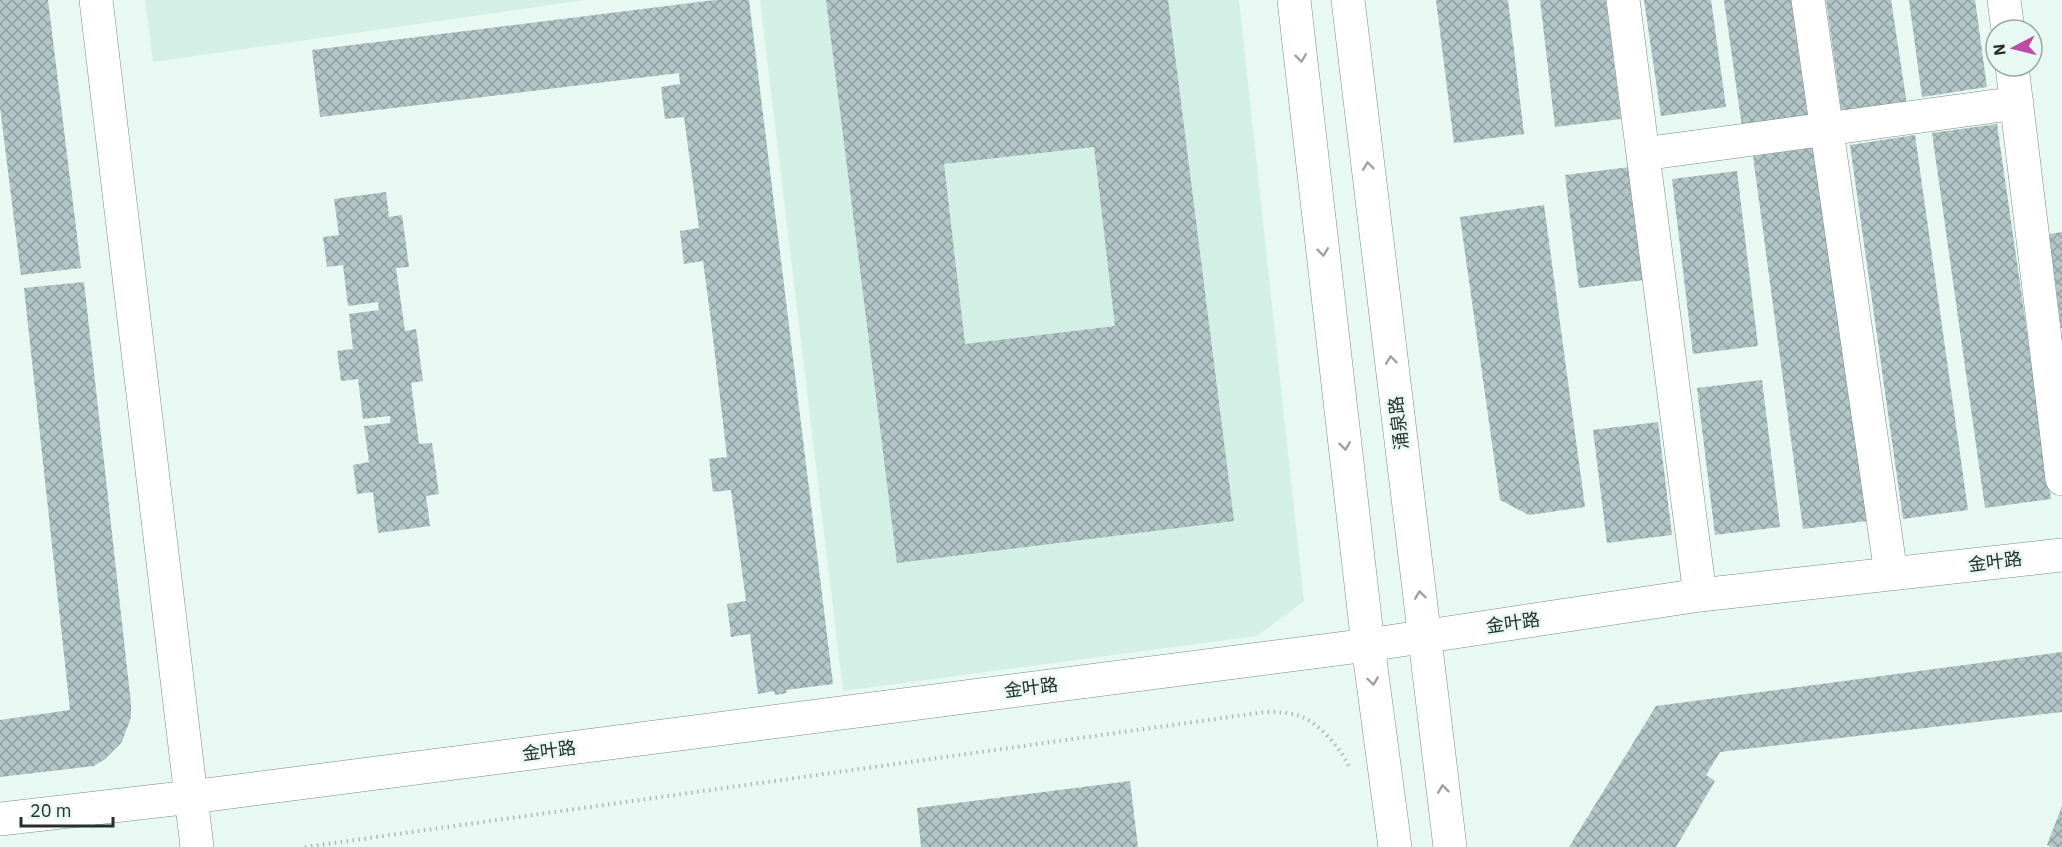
<svg xmlns="http://www.w3.org/2000/svg" width="2062" height="847" viewBox="0 0 2062 847" font-family="'IBM Plex Sans','Noto Sans SC',sans-serif">
	<defs>
		<pattern id="building-cross-hatch" width="8" height="8" patternUnits="userSpaceOnUse" patternTransform="scale(1.5)"><rect width="8" height="8" fill="#b2c5c7"/><path d="M0 0l8 8M0 8l8-8" fill="none" stroke="#91a0a2"/></pattern>
	</defs>
	<rect width="100%" height="100%" fill="#e7f9f2"/>
	<path fill="#d4efe6" d="M145,0H585L153,62Z
		M760,0H1239L1304,601L1257,636L843,691Z"/>
	<path fill="url(#building-cross-hatch)" fill-rule="evenodd" d="M0,0H48L81,268L21,275L0,107Z
		M715,0H749L833,684L786,690L787,693L775,695L774,691L758,694L750,634L731,637L727,604L746,601L731,490L713,492L709,459L727,457L711,321L703,261L684,264L680,231L699,228L684,117L665,119L661,87L680,84L679,73L320,117L312,50Z
		M826,0H1168L1234,521L897,563ZM1094,147L1115,326L965,344L944,164Z
		M1436,0H1508L1524,134L1454,143Z
		M1540,0H1606L1621,119L1555,127Z
		M1644,0H1711L1726,107L1661,116Z
		M1724,0H1791L1808,118L1742,127Z
		M1826,0H1891L1907,105L1842,115Z
		M1909,0H1975L1987,87L1922,97Z
		M1997,124L2051,499L1985,508L1932,133Z
		M1915,135L1968,510L1903,519L1850,145Z
		M1818,147L1868,521L1803,529L1753,156Z
		M1630,167L1644,280L1579,288L1565,175Z
		M1737,171L1758,346L1693,354L1672,179Z
		M386,192L389,217L402,215L409,267L396,268L405,331L416,329L423,381L411,383L419,444L432,443L439,494L426,496L430,526L378,533L373,492L357,494L353,465L369,462L364,426L390,423V416L363,419L358,379L341,381L337,351L353,349L349,314L379,310L378,302L348,306L343,265L327,267L323,237L339,235L334,199Z
		M1544,205L1585,507L1529,515L1500,500L1460,217Z
		M2062,232V328H2061L2049,234Z
		M84,282L131,704V717L122,742L105,759L94,766L0,777V720L70,710L24,288Z
		M1762,380L1780,527L1715,535L1697,388Z
		M1658,422L1672,535L1607,543L1593,430Z
		M2062,652V712L1720,752L1706,775L1715,781L1676,847H1569L1656,706Z
		M1130,781L1138,847H921L917,808Z
		M2062,806V847H2052L2047,845Z"/>
	<g fill="none" stroke-linecap="round" stroke-linejoin="round">
		<g stroke="#7a8b85" stroke-width="34">
			<path id="minor" d="M96,0L197,847
				M1623,0L1700,595
				M1808,0L1891,574
				M2004,0L2008,30
				M2012,66L2062,479
				M1643,154L2017,103
				M0,819L191,797L1368,645L1700,595L2062,555"/>
		</g>
		<g stroke="#7a8b85" stroke-width="34">
			<path id="major" d="M1294,0L1368,645L1395,847
				M1348,0L1450,847"/>
		</g>
		<path stroke="#abbab4" stroke-width="4" stroke-dasharray="1.5 4.5" stroke-linecap="butt" d="M305,847L1265,712C1278,712 1290,712 1302,717C1320,724 1343,751 1350,769"/>
		<use href="#minor" stroke="#fff" stroke-width="33"/>
		<use href="#major" stroke="#fff" stroke-width="33"/>
	</g>
	<defs><path id="oneway-chevron" d="M-2-3.5L2.5 0L-2 3.5" fill="none" stroke-width="1.6" stroke-linecap="round" stroke-linejoin="round" transform="scale(1.5)"/></defs>
	<g stroke="#9ea1a0">
		<use href="#oneway-chevron" transform="translate(1301 58) rotate(83)"/>
		<use href="#oneway-chevron" transform="translate(1368 166) rotate(-97)"/>
		<use href="#oneway-chevron" transform="translate(1323 252) rotate(83)"/>
		<use href="#oneway-chevron" transform="translate(1391 360) rotate(-97)"/>
		<use href="#oneway-chevron" transform="translate(1345 446) rotate(83)"/>
		<use href="#oneway-chevron" transform="translate(1420 595) rotate(-97)"/>
		<use href="#oneway-chevron" transform="translate(1373 681) rotate(82)"/>
		<use href="#oneway-chevron" transform="translate(1443 789) rotate(-97)"/>
	</g>
	<g text-anchor="middle" stroke-width="5" stroke-linejoin="round" paint-order="stroke">
		<g font-size="18" fill="#272e2b" stroke="#e7f9f2">
			<text transform="translate(1399 423) rotate(-97)" y="6">涌泉路</text>
			<text transform="translate(1995 562) rotate(-7)" y="6">金叶路</text>
			<text transform="translate(1513 623) rotate(-8)" y="6">金叶路</text>
			<text transform="translate(1031 688) rotate(-7)" y="6">金叶路</text>
			<text transform="translate(549 751) rotate(-7)" y="6">金叶路</text>
		</g>
	</g>
	<g transform="translate(2014 48) rotate(263)"><circle r="28" fill="#e7f9f2" stroke="#9aa8a2" stroke-width="1.5"/>
	<path d="M0-4.5L10 22L0 15L-10 22Z" fill="#bd4aa4"/>
	<text y="-9" font-size="16" font-weight="bold" text-anchor="middle" fill="#272e2b">N</text>
	</g>
	<path d="M21 817v9h92v-9" fill="none" stroke="#272e2b" stroke-width="3"/>
	<text x="30" y="817" font-size="18" fill="#272e2b" stroke="#e7f9f2" stroke-width="4.5" paint-order="stroke">20 m</text>
</svg>
